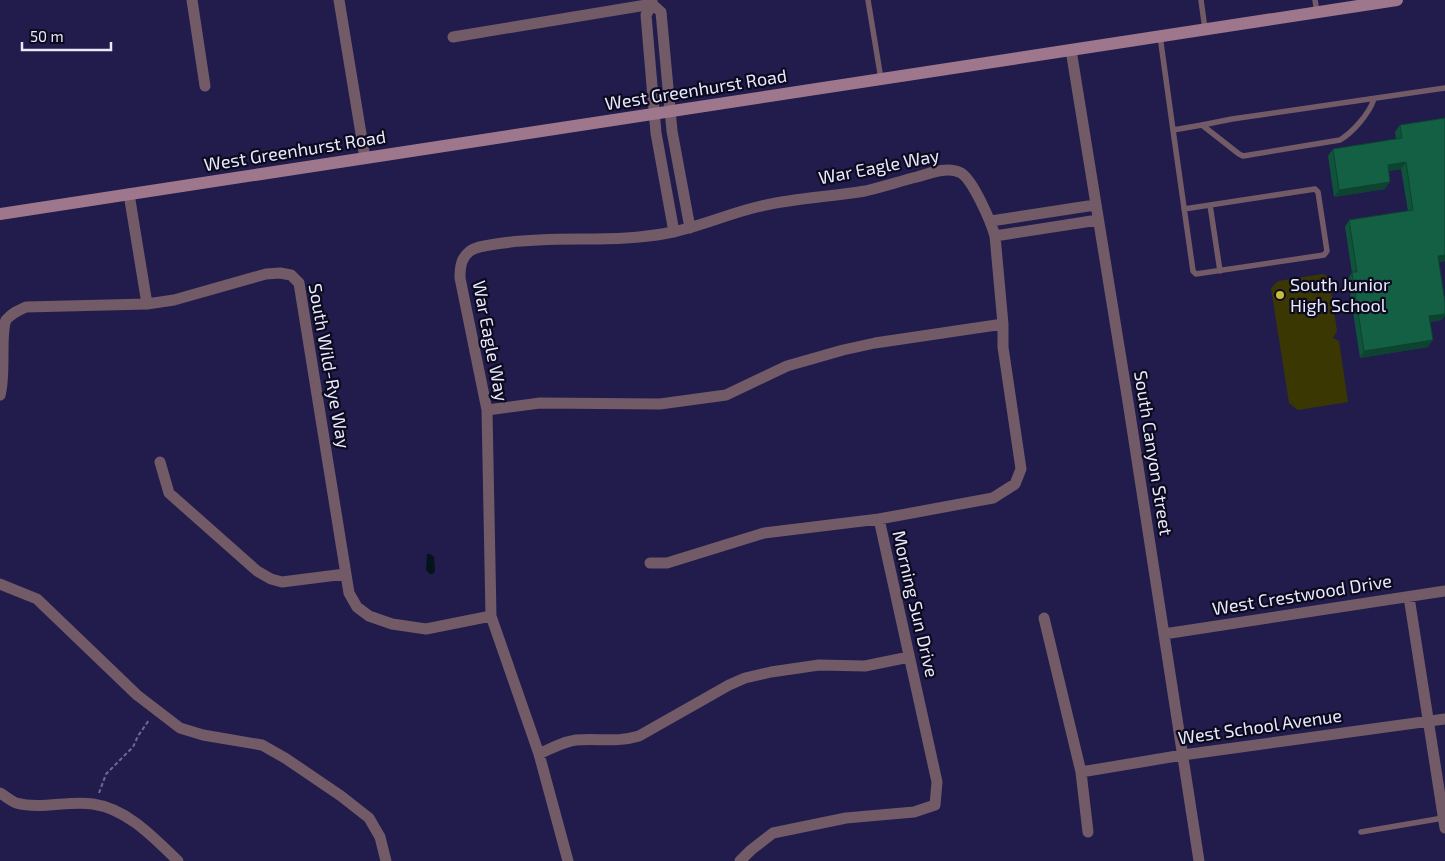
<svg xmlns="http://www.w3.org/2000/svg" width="1445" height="861" viewBox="0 0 1445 861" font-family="'Exo 2',sans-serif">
	<rect width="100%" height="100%" fill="#211c4b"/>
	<path fill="#3b3703" d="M1323,274L1329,277L1337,331L1333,338L1339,341L1348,402L1298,410L1289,403L1271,288L1278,281Z"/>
	<path fill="#03141a" d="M427,554H430L434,557L435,571L433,574H430L426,570Z"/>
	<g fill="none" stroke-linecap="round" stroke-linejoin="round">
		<path stroke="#6d6a8f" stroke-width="2" stroke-dasharray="4 2.5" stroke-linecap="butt" d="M99,793L106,774L133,747L138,736L149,720"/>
		<path stroke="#725a67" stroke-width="5.5" d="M868,0L881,79
			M1201,0L1205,29
			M1315,0L1317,12
			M1160,36L1173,130L1202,125L1232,119L1445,88
			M1202,125L1239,154L1243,156L1340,140C1353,132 1369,114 1374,99
			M1173,130L1193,271L1196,274L1324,255L1327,251L1318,192L1315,189L1184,209
			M1210,205L1220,271
			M1361,832L1443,818"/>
		<path stroke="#725a67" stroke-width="11" d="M192,0L205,86
			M339,0L365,158
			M652,0V4L646,15L656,133L674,232
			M652,4L661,12L672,131L690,228
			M453,37L652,4
			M1071,50L1129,408L1199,861
			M129,194L147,304L174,300L266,274L280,273L291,275L299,283L349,593L357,607L369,616L392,624L426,629L491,616L539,754L568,861
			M991,221L1095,205
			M995,236L1098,220
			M0,395C6,376 0,333 6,320C12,313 19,310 26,307L147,304
			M487,410L540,403L660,404L726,395L787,366L843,350L875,343L1003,324
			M160,462L169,493L257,571L271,579L282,582L345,574
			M650,563H667L764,533L879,519
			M0,584L37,599L137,695L180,728L203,735L262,745L285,758L341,796L369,818L380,837L386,861
			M1409,597L1445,828
			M491,616L487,410L460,278C460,267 461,258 470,251C479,245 492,245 503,243C559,235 617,244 673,232C701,226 728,214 757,207C792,198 830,197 865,191C883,187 900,181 917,177C930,173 948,166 961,173C973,180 991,222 995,236L1003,324V347L1021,469L1015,484L993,498L879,519L937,782L935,805L914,812L846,818L773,833L751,850L740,861
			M1044,618L1081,772L1088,832
			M1164,634L1445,591
			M539,754C551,748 563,742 576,740C599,738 616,743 639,736L729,685L745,678L771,672L819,665L865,666L909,657
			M1081,772L1183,755L1445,719
			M0,793C5,796 11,801 16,803C42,810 68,800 93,804C128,809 155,839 178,861"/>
		<path stroke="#9e778d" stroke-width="12" d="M0,214L1397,0"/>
	</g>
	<path fill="#10533b" d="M1445,118V261L1439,262L1442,320L1430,322L1428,347L1360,358L1348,279L1352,273L1345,227L1349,220L1408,211L1401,169L1389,171L1385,189L1334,197L1328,156L1333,149L1396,139L1395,132L1400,125Z"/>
	<path fill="#0d4330" d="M1406,162L1401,169L1383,172L1388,165Z
		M1390,182L1385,189L1334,197L1339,190Z
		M1445,255V261L1433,263L1438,256Z
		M1445,314V316L1442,320L1424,323L1429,316Z
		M1433,340L1428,347L1360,358L1364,351Z"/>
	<path fill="#136045" stroke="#0d4330" d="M1445,118V255L1438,256L1445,302V314L1429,316L1433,340L1364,351L1352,272H1357L1349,220L1413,210L1406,162L1388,165L1390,182L1339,190L1333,149L1402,138L1400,125Z"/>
	<circle fill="#c7bb3c" stroke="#0c0a1f" stroke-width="2" cx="1280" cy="295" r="5"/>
	<g text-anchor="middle" stroke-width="4.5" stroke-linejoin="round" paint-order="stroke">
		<g font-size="18" fill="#e8e9fc" stroke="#0c0a1f">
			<text transform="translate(696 90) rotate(-9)" y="6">West Greenhurst Road</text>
			<text transform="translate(295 151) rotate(-9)" y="6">West Greenhurst Road</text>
			<text transform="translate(879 167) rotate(-11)" y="6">War Eagle Way</text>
			<text transform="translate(490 341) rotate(79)" y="6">War Eagle Way</text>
			<text transform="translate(329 366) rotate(80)" y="6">South Wild-Rye Way</text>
			<text transform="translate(1153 453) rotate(81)" y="6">South Canyon Street</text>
			<text transform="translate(1302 595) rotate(-9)" y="6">West Crestwood Drive</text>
			<text transform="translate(915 604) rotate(77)" y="6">Morning Sun Drive</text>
			<text transform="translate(1260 727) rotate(-8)" y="6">West School Avenue</text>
		</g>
		<g font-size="18" fill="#e8e9fc" stroke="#0c0a1f" text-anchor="start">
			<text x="1290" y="291">South Junior<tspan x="1290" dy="21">High School</tspan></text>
		</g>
	</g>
	<path d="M22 42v8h89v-8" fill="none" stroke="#e8e9fc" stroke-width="2.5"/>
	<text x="30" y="42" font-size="15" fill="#e8e9fc" stroke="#0c0a1f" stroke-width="4" paint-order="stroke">50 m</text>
</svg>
